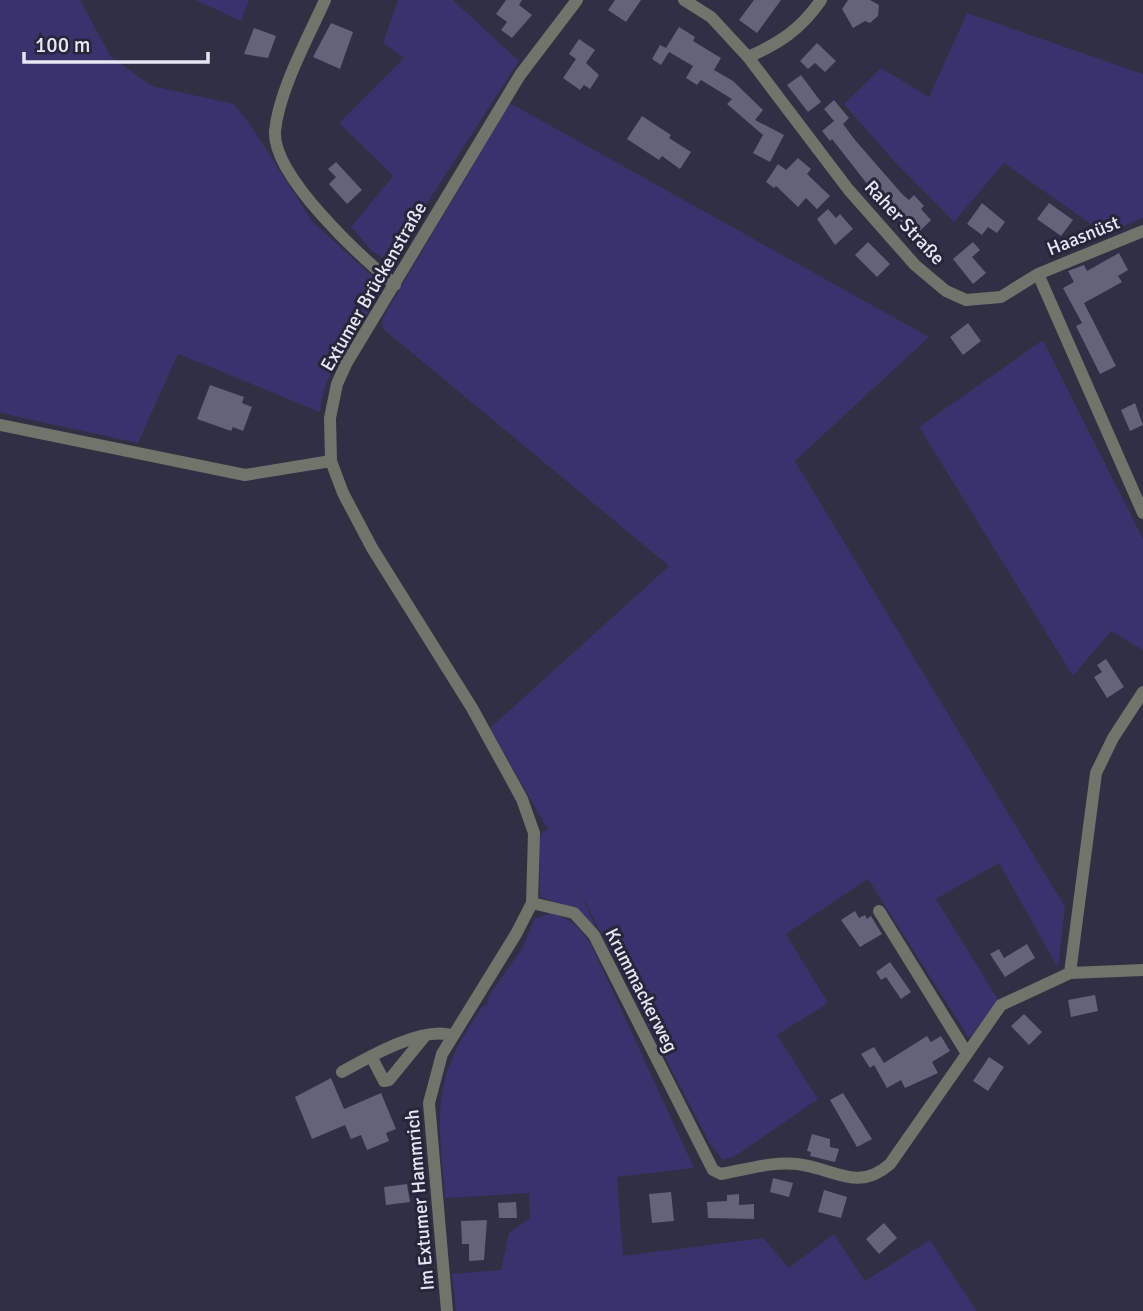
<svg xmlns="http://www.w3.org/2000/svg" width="1143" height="1311" viewBox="0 0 1143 1311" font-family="Signika,sans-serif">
	<rect width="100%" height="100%" fill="#302f43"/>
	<path fill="#3a326c" d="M0,0H80L111,57L152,86L234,104L254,130L312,221L384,287C361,329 325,363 320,412L178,354L138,443L0,413Z
		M195,0H249L241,21Z
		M398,0H453L519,61L389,262L372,251L351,227L393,176L339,123L404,58L383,43Z
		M967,13L1143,74V218L1105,234L1004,163L954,222L892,159L844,104L881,68L929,97Z
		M510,103L929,337L795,461L1065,907L1058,968L999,863L936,899L999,1001L969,1038L868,879L786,934L828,1003L777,1035L818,1099L737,1155L723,1160L710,1144L579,890L596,927L575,909L540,897L539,838L543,831L548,830L490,728L669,566L382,328L383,317Z
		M1043,340L1143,539V650L1111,631L1073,676L919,427Z
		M551,913C571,919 581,927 592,946L694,1168L617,1177L623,1256L763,1238L789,1268L834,1234L865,1281L930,1240L977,1311H456L452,1274L501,1270L509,1233L530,1218L529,1193L445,1198C438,1110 430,1081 483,1006L487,1005L489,996L523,947L534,919Z"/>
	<path fill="#636379" d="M506,0H522L519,5L532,15L512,38L501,30L507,22L496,14Z
		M615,0H641L626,22L608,10Z
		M754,0H781L757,33L739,20Z
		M848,0H870L879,5L878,16L870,23L865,21L853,28L842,9Z
		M331,23L353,32L340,69L313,57Z
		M679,27L695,37L693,41L721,58L714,70L733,81L763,110L755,120L784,135L770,162L753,153L763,135L727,104L732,99L701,80L697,85L686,78L693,66L669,52L661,65L652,59L660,45L666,48Z
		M254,28L276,36L268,58L244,54Z
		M579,39L595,50L586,63L599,75L590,89L584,85L580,90L563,78L576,59L569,54Z
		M817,43L836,61L825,72L815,63L808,69L800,61Z
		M801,75L821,102L808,112L787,85Z
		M834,100L849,118L843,124L855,140L902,194L909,200L914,195L924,206L921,209L931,220L919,232L909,221L905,226L895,215L900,210L880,189L875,194L832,139L830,141L822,131L834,121L824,109Z
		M642,116L671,135L669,138L691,152L680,169L662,156L659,160L627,139Z
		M798,158L811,169L807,174L830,196L817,209L806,198L798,207L776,186L774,188L766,182L778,164L786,170Z
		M336,162L362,190L347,204L329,184L336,177L328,169Z
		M982,203L1005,222L997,233L988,227L982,235L967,224Z
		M1049,203L1073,220L1061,236L1037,219Z
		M828,209L836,218L840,214L853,229L835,245L817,219Z
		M868,242L890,264L877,277L855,255Z
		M973,242L980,250L972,257L986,273L973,284L953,259Z
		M1119,253L1128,270L1118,276L1122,282L1084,303L1116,366L1100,374L1076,326L1082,323L1063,288L1074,282L1068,271L1084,265L1087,271Z
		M968,323L981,341L963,355L950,337Z
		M210,385L244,397L242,403L252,407L243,431L233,427L231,431L197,419Z
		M1135,403L1143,425L1130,431L1121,410Z
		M1106,659L1124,687L1107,698L1094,677L1102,672L1097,665Z
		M855,911L859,918L865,915L867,919L871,916L882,934L860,947L841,920Z
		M1027,944L1035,958L1005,977L990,954L999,949L1004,958Z
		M890,962L911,992L901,999L886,977L881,980L876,972Z
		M1095,995L1098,1011L1071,1017L1068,1000Z
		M1024,1014L1042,1032L1029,1045L1011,1026Z
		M927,1036L931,1042L941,1036L950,1051L932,1062L938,1073L905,1088L901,1080L887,1088L874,1065L870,1068L861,1054L874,1047L884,1063Z
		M989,1057L1004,1067L988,1091L973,1081Z
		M331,1078L344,1109L381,1093L396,1129L386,1133L389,1141L367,1150L361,1135L351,1139L345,1125L312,1139L295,1097Z
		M843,1093L872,1139L857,1147L830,1100Z
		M812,1134L830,1139V1147L839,1149L835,1162L810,1156L811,1152L807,1151Z
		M773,1178L793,1183L789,1197L770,1192Z
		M407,1184L410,1202L386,1205L384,1187Z
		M824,1190L847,1197L841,1218L818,1212Z
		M671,1192L674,1221L652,1223L649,1194Z
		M739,1194V1205L754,1204V1219L708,1218L707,1202L727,1201V1195Z
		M516,1202L517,1218H499L498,1203Z
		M487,1220L484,1260L469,1261V1244H462L461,1221Z
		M884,1223L897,1238L879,1254L866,1239Z"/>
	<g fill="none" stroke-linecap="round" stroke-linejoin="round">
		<path stroke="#71746a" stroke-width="12" d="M325,0C308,38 279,90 275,131C272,176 362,258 395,285
			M684,0L711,17L748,57L848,189L915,265L946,291L966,300L1001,297L1038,274L1143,231
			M748,57C780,43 801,29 821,0
			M1038,274L1143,513
			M0,425L245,475L331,461
			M532,903L574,913L594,935L713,1170L721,1174C745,1170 773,1161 797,1164C834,1168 857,1193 890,1164L1001,1005L1070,973L1096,773L1113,738L1143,692
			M879,911L966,1052
			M1070,973L1143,970
			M371,1056L384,1081L389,1080L425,1036
			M342,1072C367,1058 426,1024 453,1036
			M447,1311L429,1103L442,1054L516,934L532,903L534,833L522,799L472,708L372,548L343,493L331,461L330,418L337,384L346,364L520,75L577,0"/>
	</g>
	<g text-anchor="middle" stroke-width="6" stroke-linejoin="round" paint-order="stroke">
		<g font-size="19" fill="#e7e7f4" stroke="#272539">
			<text transform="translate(905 222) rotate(47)" y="7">Raher Straße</text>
			<text transform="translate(1083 235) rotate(-22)" y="7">Haasnüst</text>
			<text transform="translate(373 286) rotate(-60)" y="7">Extumer Brückenstraße</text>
			<text transform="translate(642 990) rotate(63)" y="7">Krummackerweg</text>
			<text transform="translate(419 1200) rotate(-95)" y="7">Im Extumer Hammrich</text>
		</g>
	</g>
	<path d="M24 52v10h184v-10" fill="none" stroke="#e7e7f4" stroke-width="3.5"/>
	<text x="35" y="52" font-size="21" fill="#e7e7f4" stroke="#272539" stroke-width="5" paint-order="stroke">100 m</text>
</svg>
